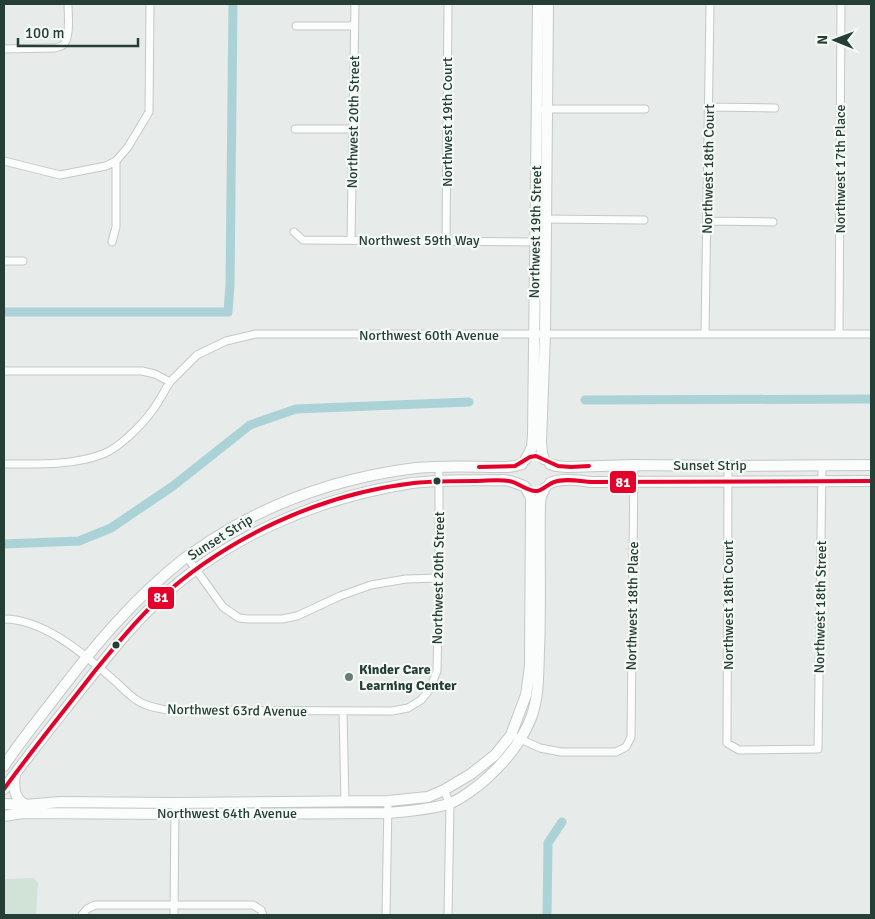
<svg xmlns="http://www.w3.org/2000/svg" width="875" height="919" viewBox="0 0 875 919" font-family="Signika,sans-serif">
	<rect width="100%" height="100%" fill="#e7ebe9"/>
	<path fill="#d1e3d6" d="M33,878L38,882L36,915H4V879Z"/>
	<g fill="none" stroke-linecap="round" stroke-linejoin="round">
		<path stroke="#abd2d6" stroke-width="9" d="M4,312H228L230,285L233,4
			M585,400L871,399
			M4,544L79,541L111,528L173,486L250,425L296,409L469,402
			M547,915L548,843L562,822"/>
		<g stroke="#c4c8c6" stroke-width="9">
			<path id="street" d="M296,26H354
				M4,49L55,48C56,48 62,46 63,45C71,38 68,13 68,4
				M709,107L775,108
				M543,109H645
				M295,129H353
				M4,161L60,175L106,166L116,161
				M542,219L644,220
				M707,221L773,222
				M294,232L303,240L539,242
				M351,240L355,4
				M446,240L448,4
				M112,242L116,227V161L128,147L149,112L150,4
				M4,261H23
				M705,334L710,4
				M839,334L841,4
				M4,371H142L155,374L170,382L197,355L226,341L256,334H871
				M4,464C37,464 71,466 103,454C119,448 142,425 152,411C159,402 164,391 170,382
				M728,466L727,743L739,750L818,749L822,465
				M187,557L223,607L239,618L248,619H282L297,616L340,596L371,585L406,579L439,578
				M4,619C45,619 86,656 115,681C122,688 130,696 138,701C147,707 158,708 167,710L392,711L408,708L421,700L430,689L437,671L439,578V466
				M343,711L345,802
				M516,737L540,748L561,752H616L626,747L631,737L634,465
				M444,790L450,804L448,915
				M82,915L87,909L95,905H253L261,910L263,915
				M174,915L175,803
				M386,915L388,801"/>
		</g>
		<g stroke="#c3c9c6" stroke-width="12">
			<path id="secondary" d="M526,459L532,447L533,435L538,4
				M544,459L542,453L541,442L545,334L548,4
				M550,464L556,466L567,467L634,465L728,466L871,465
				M550,483C563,478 577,480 591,482L871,481
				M4,766C19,743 37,721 54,699C94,646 133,599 185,558C193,552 202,547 210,541C272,501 343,477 416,468C446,465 477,467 507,467L515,466L522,464
				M15,775C13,786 14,801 27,805
				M4,789C29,754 56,721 82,688C106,658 129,628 157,602C223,538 316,499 406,484C438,479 472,481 504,480L510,481L524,486
				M4,804L25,805L60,802L175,803L388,801L428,797L444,790L471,774L495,755L511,735L526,695L530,666L531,503V498L526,488
				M4,816L23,813L175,814L388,813C408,811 429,810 448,804C460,800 477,787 486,779C504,763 522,741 531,718C539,697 538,674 539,651C541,602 539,552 540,503L541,496L545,488"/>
		</g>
		<use href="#street" stroke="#fbfcfc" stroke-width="7"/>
		<use href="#secondary" stroke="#fbfcfc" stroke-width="10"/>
		<g stroke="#f5faf7" stroke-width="8">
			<path id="bus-1" d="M479,467L515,466L530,457L536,456L558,466L571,467L589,466
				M4,789C33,749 64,711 94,672C114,648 133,623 157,601C227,537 320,494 414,483C434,481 454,481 475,481C486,481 498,479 509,481C518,482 527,492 537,491C543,490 548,484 554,482C565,478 579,481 591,482L871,481"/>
		</g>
		<use href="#bus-1" stroke="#e4002b" stroke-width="4"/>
	</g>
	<g fill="#253e36" stroke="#f5faf7" stroke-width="2">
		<circle cx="437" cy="481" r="4.5"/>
		<circle cx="116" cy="645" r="4.5"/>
	</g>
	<circle fill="#697b75" stroke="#f5faf7" stroke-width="2" cx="349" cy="677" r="5"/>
	<g text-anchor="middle" stroke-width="4.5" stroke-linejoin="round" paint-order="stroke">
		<g font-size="14" fill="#253e36" stroke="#f5faf7">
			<text transform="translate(353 122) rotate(-89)" y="5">Northwest 20th Street</text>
			<text transform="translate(447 122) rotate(-90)" y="5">Northwest 19th Court</text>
			<text transform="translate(708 169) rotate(-89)" y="5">Northwest 18th Court</text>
			<text transform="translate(840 169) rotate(-90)" y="5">Northwest 17th Place</text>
			<text transform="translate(535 232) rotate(-89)" y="5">Northwest 19th Street</text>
			<text x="419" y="245">Northwest 59th Way</text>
			<text x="429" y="340">Northwest 60th Avenue</text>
			<text x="710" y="470">Sunset Strip</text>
			<text transform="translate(220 537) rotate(-32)" y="5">Sunset Strip</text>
			<text transform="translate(438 578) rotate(-89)" y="5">Northwest 20th Street</text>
			<text transform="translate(728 605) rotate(-90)" y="5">Northwest 18th Court</text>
			<text transform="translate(632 606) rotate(-89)" y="5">Northwest 18th Place</text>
			<text transform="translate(820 607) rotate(-89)" y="5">Northwest 18th Street</text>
			<text transform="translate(237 710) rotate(1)" y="5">Northwest 63rd Avenue</text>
			<text x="227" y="818">Northwest 64th Avenue</text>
		</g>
		<g font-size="14" font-weight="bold" fill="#253e36" stroke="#f5faf7" text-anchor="start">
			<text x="359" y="674">Kinder Care<tspan x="359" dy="16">Learning Center</tspan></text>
		</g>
	</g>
	<g stroke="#f5faf7" stroke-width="2">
		<rect x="609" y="470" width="28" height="24" rx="5" fill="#e4002b"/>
		<rect x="147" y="586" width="28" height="24" rx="5" fill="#e4002b"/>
	</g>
	<g font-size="14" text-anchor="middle" font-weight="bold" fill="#fff">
		<text x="623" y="487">81</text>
		<text x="161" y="602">81</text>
	</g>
	<rect width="875" height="919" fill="none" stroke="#253e36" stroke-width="10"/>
	<g transform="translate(835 40) rotate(271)" stroke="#f5faf7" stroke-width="4" paint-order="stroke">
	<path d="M0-4L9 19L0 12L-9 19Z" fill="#253e36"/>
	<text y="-8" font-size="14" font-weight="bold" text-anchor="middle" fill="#253e36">N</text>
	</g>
	<path d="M18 38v8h120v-8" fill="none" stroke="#253e36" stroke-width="2.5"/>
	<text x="25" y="38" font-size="15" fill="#253e36" stroke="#f5faf7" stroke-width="4" paint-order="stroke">100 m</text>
</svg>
